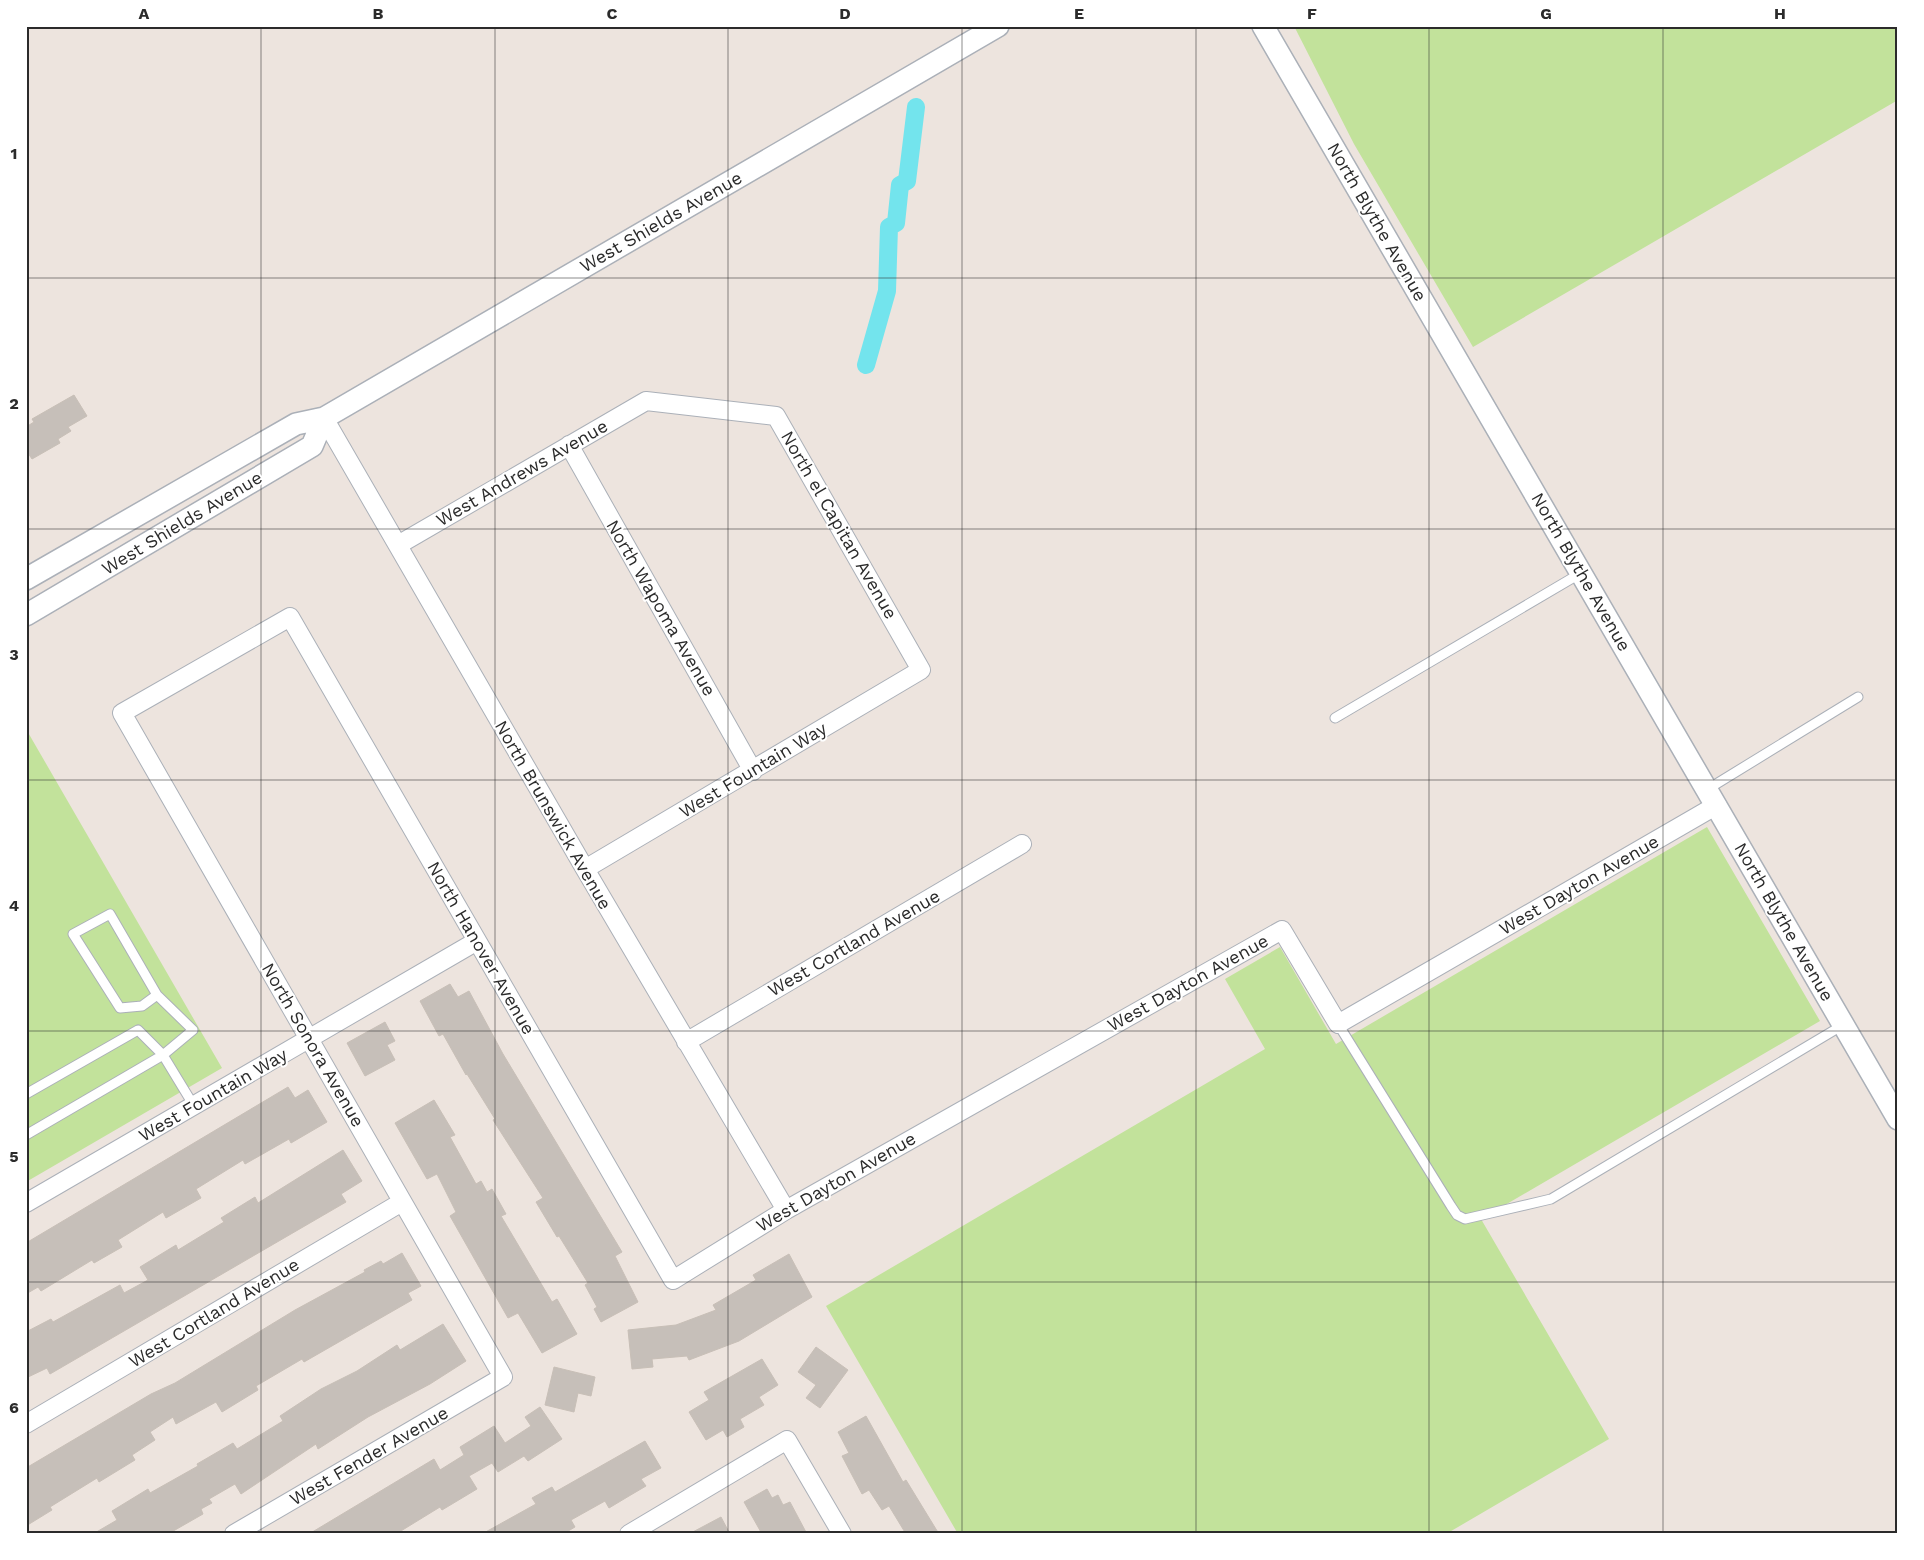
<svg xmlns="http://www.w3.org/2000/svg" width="1924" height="1560" viewBox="0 0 1924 1560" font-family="'Work Sans',sans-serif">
	<rect width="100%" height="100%" fill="#ede4de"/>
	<path fill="#c2e29b" d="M1294,26H1898V100L1473,347L1354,144Z
		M26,729L222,1068L26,1182Z
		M1707,827L1820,1021L1481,1219L1609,1439L1446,1534H958L826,1306L1265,1049L1225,979L1280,947L1336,1044Z"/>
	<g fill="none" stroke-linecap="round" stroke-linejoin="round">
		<path stroke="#73e4ed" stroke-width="18" d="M866,365L887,291L889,227L896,223L900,185L907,181L916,107"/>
	</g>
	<path fill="#c6bfb9" stroke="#c8bfb7" d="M74,395L87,416L68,427L71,431L58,439L60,443L32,459L26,450V427L34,422L32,419Z
		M450,984L458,997L469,991L503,1054L622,1252L615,1256L638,1302L601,1322L594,1309L597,1307L585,1285L588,1283L559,1236L557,1237L536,1202L543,1198L493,1120L495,1119L467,1074L466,1075L443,1034L439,1036L420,1001Z
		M385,1022L395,1041L387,1045L395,1060L365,1076L347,1043Z
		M288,1087L295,1098L308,1090L327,1122L291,1143L289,1139L245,1164L243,1160L196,1189L201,1198L166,1218L163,1212L118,1240L122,1247L94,1263L92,1260L41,1291L38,1287L26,1294V1243Z
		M434,1100L455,1135L450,1137L476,1184L481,1181L487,1192L492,1189L506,1214L501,1216L552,1302L557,1299L577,1334L542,1353L518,1313L508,1318L450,1216L456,1212L437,1174L427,1179L395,1123Z
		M343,1150L362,1181L341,1194L346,1202L50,1374L47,1368L26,1378V1332L51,1319L53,1322L120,1285L124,1293L148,1280L140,1267L176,1245L178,1250L224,1222L221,1218L255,1197L258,1203Z
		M402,1253L421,1286L408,1293L412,1300L304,1362L302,1359L256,1386L258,1390L222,1412L216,1402L176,1424L173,1417L150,1432L155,1440L132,1455L135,1460L99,1482L97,1478L50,1507L52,1510L26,1526V1468L151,1394L175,1383L295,1310L365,1272L364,1270L381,1261L383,1264Z
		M789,1254L812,1297L739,1341L689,1360L687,1356L652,1359L653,1367L632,1369L628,1330L676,1325L716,1310L713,1305L756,1280L753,1275Z
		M443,1324L466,1361L430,1384L368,1417L318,1449L316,1444L241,1494L235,1484L209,1499L212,1503L201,1509L203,1514L168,1534H93L117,1520L112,1511L148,1489L150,1493L198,1466L197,1464L233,1443L237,1449L283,1421L280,1416L321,1389L357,1371L397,1345L400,1350Z
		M816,1347L848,1370L820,1408L806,1398L816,1385L798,1372Z
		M762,1359L778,1385L759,1397L764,1405L740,1419L744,1427L727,1437L723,1430L706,1440L689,1412L709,1400L704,1392Z
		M554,1367L595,1377L591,1396L578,1393L574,1412L545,1405Z
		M540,1407L562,1439L528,1461L524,1456L498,1472L492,1463L469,1476L477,1489L442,1510L440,1507L396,1534H309L434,1459L440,1470L464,1455L460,1447L494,1426L505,1443L531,1426L525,1417Z
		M866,1416L903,1482L906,1480L939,1534H906L889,1506L882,1510L869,1490L862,1494L842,1456L849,1453L838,1432Z
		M645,1441L661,1468L641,1479L646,1486L629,1496L609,1508L605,1501L571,1520L575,1527L563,1534H482L536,1504L532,1498L552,1487L555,1492Z
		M767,1489L772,1498L778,1495L783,1505L790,1502L807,1534H762L744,1502Z
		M721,1517L730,1534H689Z"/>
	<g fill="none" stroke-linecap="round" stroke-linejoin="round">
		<g stroke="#abb0b8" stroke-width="11">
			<path id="service" d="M1335,718L1581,573
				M1708,789L1858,697
				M1338,1024L1451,1206L1457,1215L1465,1219L1551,1199L1843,1025
				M26,1094L138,1030L163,1055L194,1106
				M26,1135L163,1055L193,1030L157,995L110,914L73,934L120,1008L142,1006L157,995"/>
		</g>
		<g stroke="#abb0b8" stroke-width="20">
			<path id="minor" d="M324,418L585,869L786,1210
				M569,445L753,771
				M398,545L646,401L776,416L921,670L585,869
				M686,1042L1022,844
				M26,1203L477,941
				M26,1424L402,1202
				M234,1534L503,1377L122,713L290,617L673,1280L786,1210L1282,930L1338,1024L1717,805
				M629,1534L787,1440L842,1534"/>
		</g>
		<g stroke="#abb0b8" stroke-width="24">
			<path id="tertiary" d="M1263,26L1898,1119
				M26,579L296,424L324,418L998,26
				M26,615L312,446L324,418"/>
		</g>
		<use href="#service" stroke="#fff" stroke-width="9"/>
		<use href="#minor" stroke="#fff" stroke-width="18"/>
		<use href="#tertiary" stroke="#fff" stroke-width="21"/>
	</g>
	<path fill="none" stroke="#2b2b2b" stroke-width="1" stroke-opacity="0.55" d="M261,26V1534M495,26V1534M728,26V1534M962,26V1534M1196,26V1534M1429,26V1534M1663,26V1534M26,278H1898M26,529H1898M26,780H1898M26,1031H1898M26,1282H1898"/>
	<g text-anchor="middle" stroke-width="4" stroke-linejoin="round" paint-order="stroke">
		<g font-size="18" fill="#2b2b2b" stroke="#fff">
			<text transform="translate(661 222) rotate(-30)" y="6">West Shields Avenue</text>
			<text transform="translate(1377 222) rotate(60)" y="6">North Blythe Avenue</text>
			<text transform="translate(522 473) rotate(-30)" y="6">West Andrews Avenue</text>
			<text transform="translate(182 523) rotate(-31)" y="6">West Shields Avenue</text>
			<text transform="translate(839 525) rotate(60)" y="6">North el Capitan Avenue</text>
			<text transform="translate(1581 572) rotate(60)" y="6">North Blythe Avenue</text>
			<text transform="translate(661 608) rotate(60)" y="6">North Wapoma Avenue</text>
			<text transform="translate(753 770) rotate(-31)" y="6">West Fountain Way</text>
			<text transform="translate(553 815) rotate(60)" y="6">North Brunswick Avenue</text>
			<text transform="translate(1579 885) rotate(-30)" y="6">West Dayton Avenue</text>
			<text transform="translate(1784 922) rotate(60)" y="6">North Blythe Avenue</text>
			<text transform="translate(854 943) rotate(-30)" y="6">West Cortland Avenue</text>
			<text transform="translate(481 948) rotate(60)" y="6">North Hanover Avenue</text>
			<text transform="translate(1188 983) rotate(-29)" y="6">West Dayton Avenue</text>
			<text transform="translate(313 1045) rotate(60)" y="6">North Sonora Avenue</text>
			<text transform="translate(213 1095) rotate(-30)" y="6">West Fountain Way</text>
			<text transform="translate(836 1182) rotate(-30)" y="6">West Dayton Avenue</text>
			<text transform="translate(214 1313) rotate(-31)" y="6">West Cortland Avenue</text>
			<text transform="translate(369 1456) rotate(-30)" y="6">West Fender Avenue</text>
		</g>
	</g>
	<rect width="1924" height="1560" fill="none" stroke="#ffffff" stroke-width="55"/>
	<rect x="28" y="28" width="1868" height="1504" fill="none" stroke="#2b2b2b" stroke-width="2"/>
	<g font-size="16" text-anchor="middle" font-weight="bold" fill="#2b2b2b">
		<text x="144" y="19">A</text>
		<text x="378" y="19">B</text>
		<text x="612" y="19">C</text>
		<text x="845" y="19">D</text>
		<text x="1079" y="19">E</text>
		<text x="1312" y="19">F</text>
		<text x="1546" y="19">G</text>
		<text x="1780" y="19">H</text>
		<text x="14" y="159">1</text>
		<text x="14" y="409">2</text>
		<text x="14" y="660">3</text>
		<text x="14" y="911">4</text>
		<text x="14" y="1162">5</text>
		<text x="14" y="1413">6</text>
	</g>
</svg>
